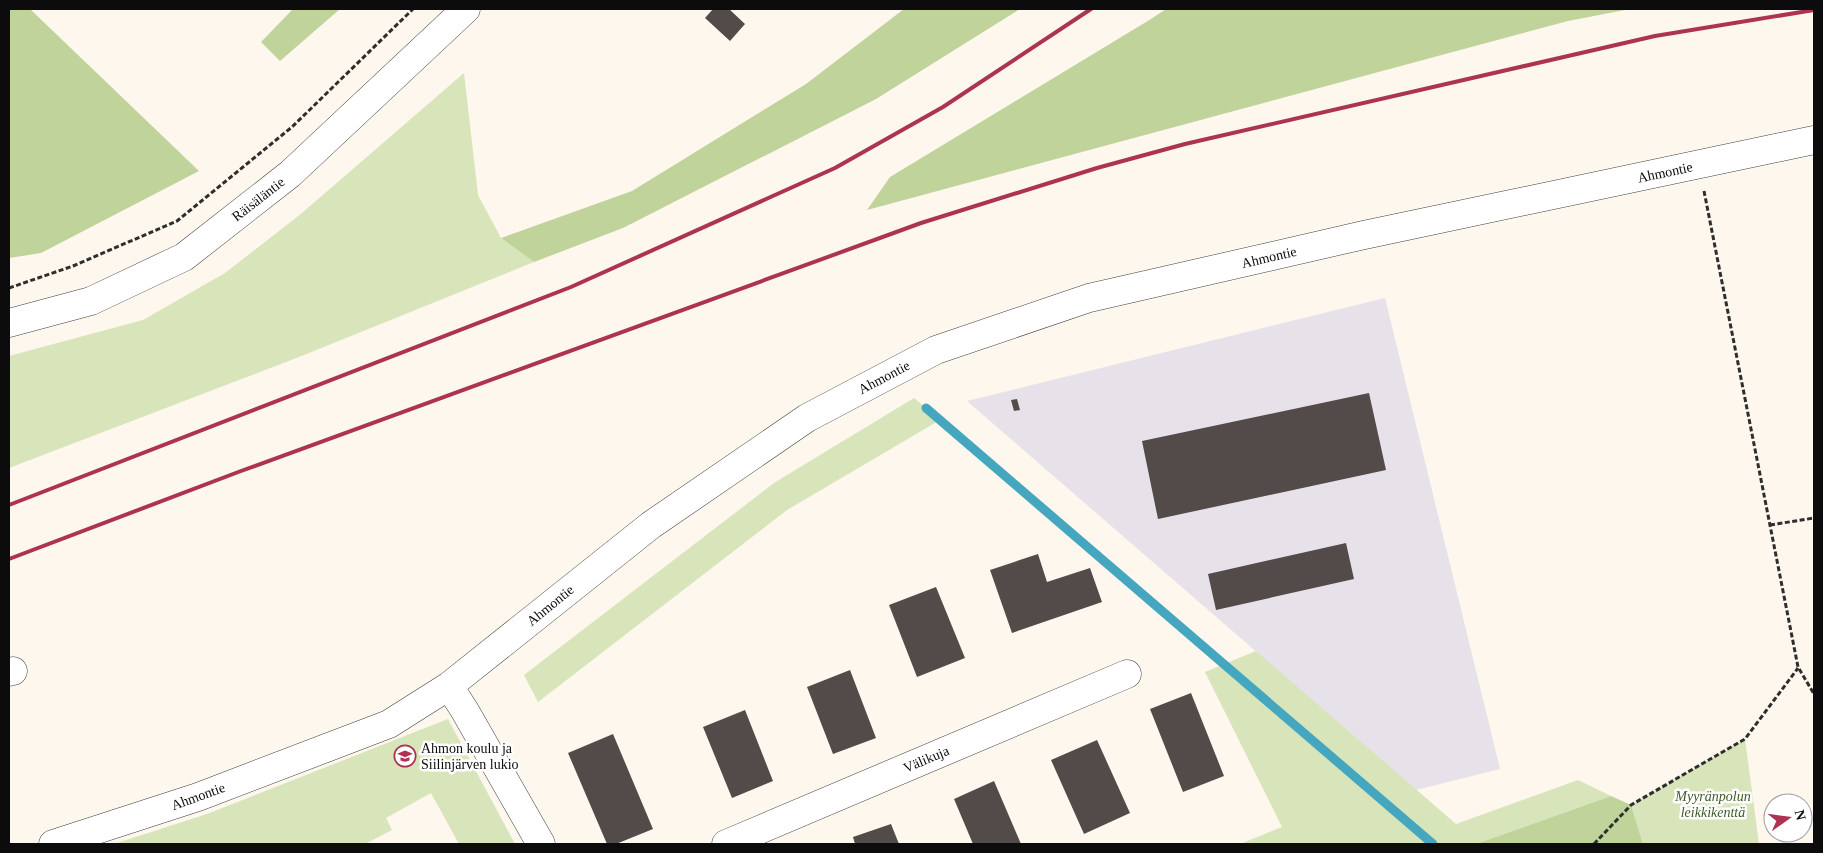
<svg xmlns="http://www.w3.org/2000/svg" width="1823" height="853" viewBox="0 0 1823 853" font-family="Georgia,serif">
	<rect width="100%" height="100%" fill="#fdf7ed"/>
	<path fill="#e7e1ea" d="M1385,298L1500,769L1416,790L967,401Z"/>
	<path fill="#d8e4ba" d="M464,73L478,195L501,238L534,262L299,357L9,468V356L143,320L225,273L302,213Z
		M914,398L940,420L787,510L538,702L524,675L774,483Z
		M1256,651L1456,824L1578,780L1611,796L1476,844H1240L1282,827L1205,672Z
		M448,719L515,844H459L431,793L386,818L392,830L365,844H114L207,814Z
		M1745,739L1759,844H1643L1631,805Z"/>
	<path fill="#bfd39b" d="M9,9H30L199,171L41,253L9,258Z
		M293,9H340L280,61L261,42Z
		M904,9H1020L876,99L623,228L534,262L501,238L632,191L806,84Z
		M1166,9H1630L1568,21L867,210L890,177L1151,19Z
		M1611,796L1631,805L1643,844H1476Z"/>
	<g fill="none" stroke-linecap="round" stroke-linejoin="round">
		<path stroke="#45a7bf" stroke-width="9" d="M926,408L1433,844"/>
	</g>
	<path fill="#534b49" d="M713,9H729L745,24L730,41L705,18Z
		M1369,393L1386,470L1158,519L1142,441Z
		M1017,399L1020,410L1014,411L1011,400Z
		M1346,543L1354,579L1216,610L1208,574Z
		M1038,554L1047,582L1090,568L1102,602L1012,633L990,570Z
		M936,587L965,658L917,677L889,605Z
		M850,670L876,738L833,754L807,687Z
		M1191,693L1224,776L1183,792L1150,709Z
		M745,710L773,781L732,798L703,727Z
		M613,734L653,829L616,844H607L568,753Z
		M1097,740L1130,813L1084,834L1051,760Z
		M994,781L1021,844H973L954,799Z
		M891,824L899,844H855L853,837Z"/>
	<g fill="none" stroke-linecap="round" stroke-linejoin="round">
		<g stroke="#3f3f3f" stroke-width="29">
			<path id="minor" d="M9,323L91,301L184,257L290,174L466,9
				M9,672L13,671
				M449,686L465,711L541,844
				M53,844L198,797L389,724L449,686L651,525L807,418L936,350L1089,298L1364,235L1814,140
				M726,844L1127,674"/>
		</g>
		<path stroke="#2e2e2e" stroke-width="3" stroke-dasharray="5 2.5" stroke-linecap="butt" d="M1704,191L1798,667L1814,694
			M9,288L73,266L177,221L292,127L413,9
			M1770,525L1814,518
			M1594,844L1631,805L1745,739L1798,668"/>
		<use href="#minor" stroke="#fff" stroke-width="28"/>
		<path stroke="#ad3352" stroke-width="4" d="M9,505L571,287L835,168L943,107L1091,9
			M9,559L241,471L921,223L1097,168L1185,144L1655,36L1814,10"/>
	</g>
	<defs>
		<g id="school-ring" transform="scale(1.125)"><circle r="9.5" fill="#fff" stroke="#ad3352" stroke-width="1.5"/><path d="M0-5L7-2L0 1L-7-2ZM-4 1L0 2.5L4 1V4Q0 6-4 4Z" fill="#ad3352"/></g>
	</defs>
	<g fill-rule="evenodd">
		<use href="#school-ring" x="405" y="756"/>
	</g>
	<g text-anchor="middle" stroke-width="5" stroke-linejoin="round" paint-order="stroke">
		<g font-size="14" fill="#0c0c0c" stroke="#fff">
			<text transform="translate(1665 172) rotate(-12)" y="5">Ahmontie</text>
			<text transform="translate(258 199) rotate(-38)" y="5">Räisäläntie</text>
			<text transform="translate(1269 257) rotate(-13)" y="5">Ahmontie</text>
			<text transform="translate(884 377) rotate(-28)" y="5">Ahmontie</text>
			<text transform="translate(550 605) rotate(-39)" y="5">Ahmontie</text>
			<text transform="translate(926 759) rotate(-23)" y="5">Välikuja</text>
			<text transform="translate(198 796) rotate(-20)" y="5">Ahmontie</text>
		</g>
		<g font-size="14" fill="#0c0c0c" stroke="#fff" text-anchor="start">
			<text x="421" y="753">Ahmon koulu ja<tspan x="421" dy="16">Siilinjärven lukio</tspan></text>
		</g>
		<g font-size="14" font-style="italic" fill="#3b5c23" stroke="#fff">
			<text x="1713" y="801">Myyränpolun<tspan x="1713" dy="16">leikkikenttä</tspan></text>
		</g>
	</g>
	<rect width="1823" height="853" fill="none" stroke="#0c0c0c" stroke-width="20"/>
	<g transform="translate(1788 818) rotate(76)"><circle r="24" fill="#ffffff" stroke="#9e9e9e"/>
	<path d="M0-4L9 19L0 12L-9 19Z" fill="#ad3352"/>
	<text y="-8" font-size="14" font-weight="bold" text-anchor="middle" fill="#0c0c0c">N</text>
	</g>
</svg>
